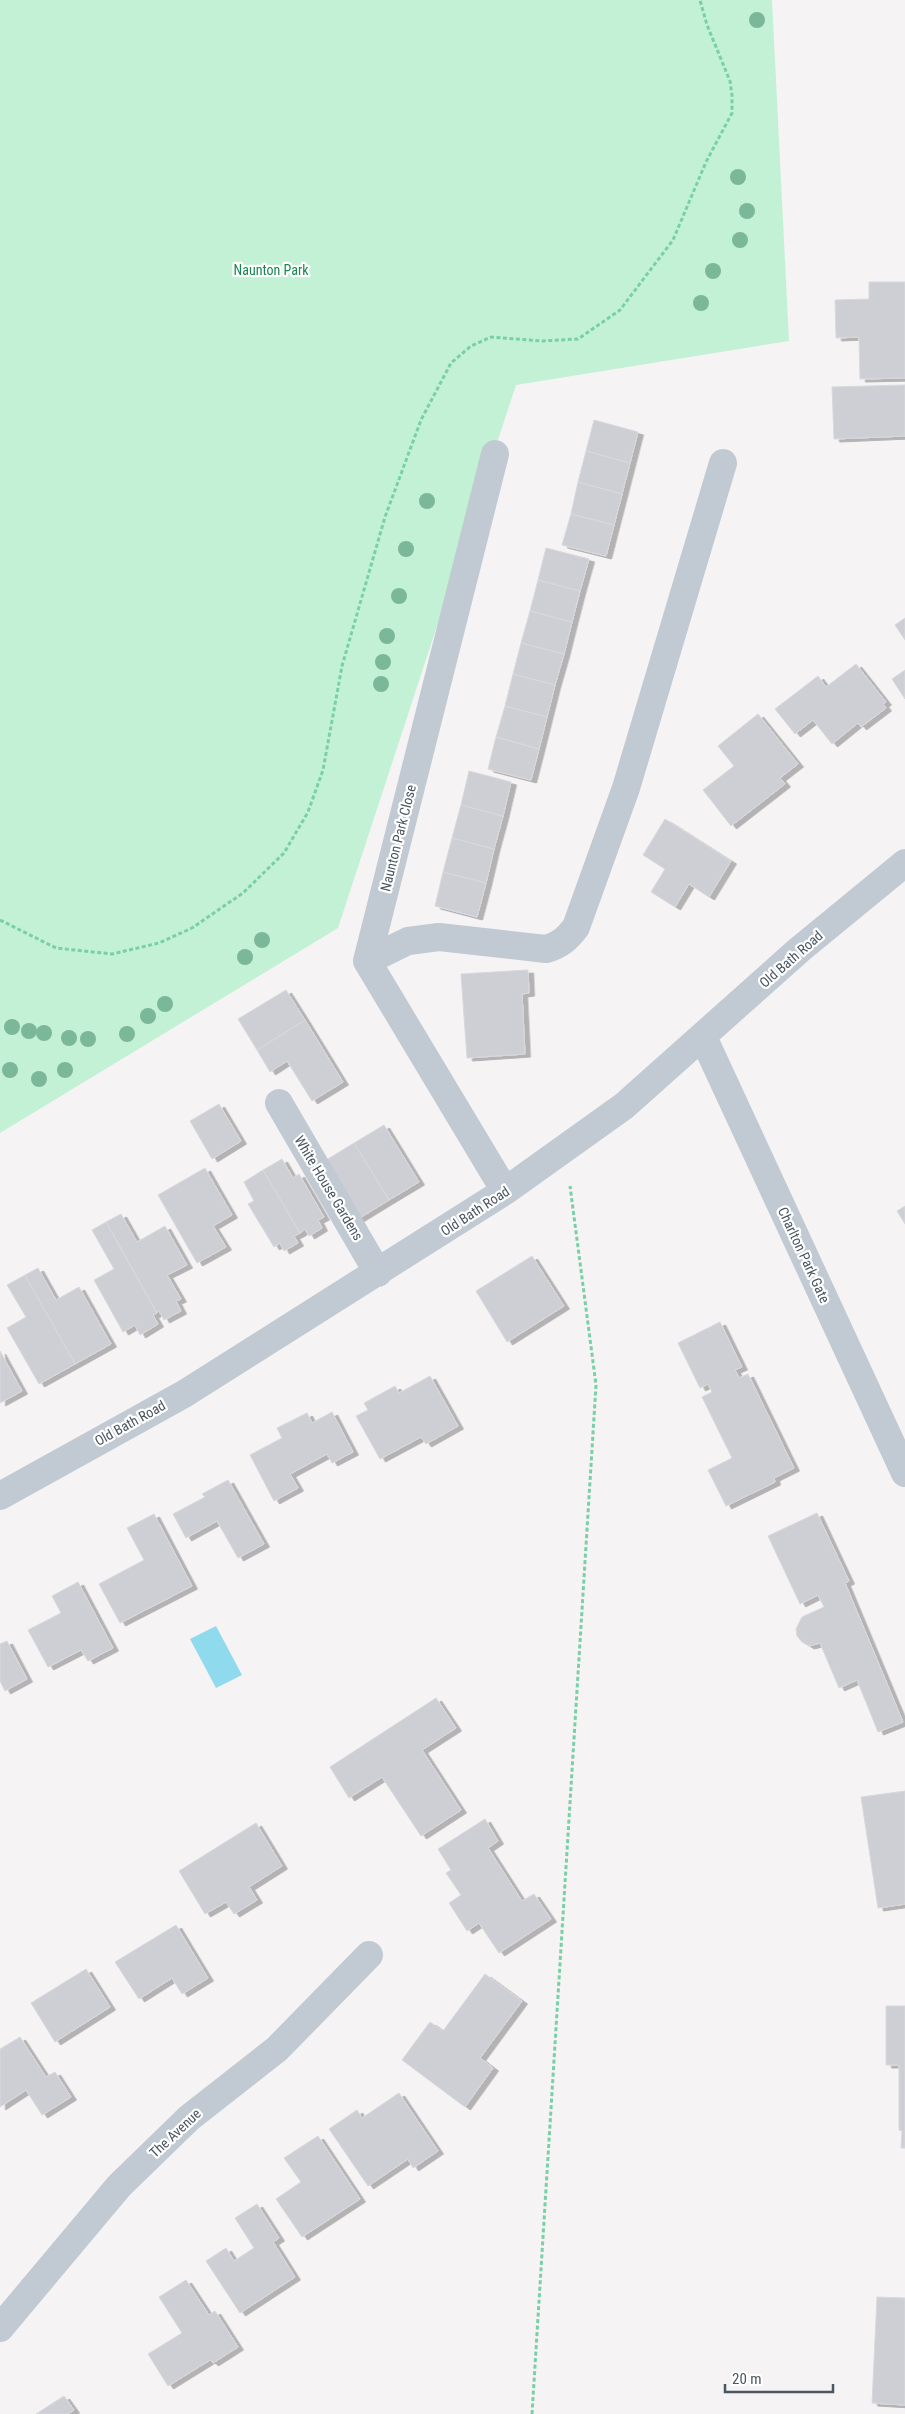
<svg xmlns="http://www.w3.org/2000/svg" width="905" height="2414" viewBox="0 0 905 2414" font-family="'Roboto Condensed',sans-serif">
	<defs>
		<filter id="shadow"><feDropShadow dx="5.5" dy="3" stdDeviation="0" flood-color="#0004"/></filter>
	</defs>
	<rect width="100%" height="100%" fill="#f5f3f3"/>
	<path fill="#c3f1d5" d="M0,0H772L789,341L516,385L338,928L0,1133Z"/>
	<path fill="#90daee" d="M216,1626L242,1675L216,1688L190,1639Z"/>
	<path fill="#cdcfd5" stroke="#d7d9de" filter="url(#shadow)" d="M869,282H905V378L860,379L859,337L836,338L835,300L869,299Z
		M905,385V436L834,439L832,387Z
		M594,420L638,432L630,463L586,451Z
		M586,451L630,463L622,494L578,482Z
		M578,482L622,494L614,525L571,514Z
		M571,514L614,525L606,556L562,545Z
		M546,548L589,559L580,591L538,580Z
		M538,580L580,591L572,622L530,611Z
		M530,611L572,622L564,654L521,643Z
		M905,618V640L895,625Z
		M521,643L564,654L555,685L513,674Z
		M856,664L886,702L883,704L886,708L861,727L858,723L832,744L813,720L795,734L775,709L818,676L826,687Z
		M905,670V699L892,679Z
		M513,674L555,685L547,717L505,706Z
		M505,706L547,717L539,749L496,737Z
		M758,714L798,764L780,778L785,784L731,826L703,790L734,766L718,746Z
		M496,737L539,749L531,780L488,769Z
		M469,771L511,782L503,816L461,805Z
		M461,805L503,816L494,849L452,838Z
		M665,819L731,861L709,897L689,884L675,907L651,892L665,869L643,855Z
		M452,838L494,849L486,883L443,872Z
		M443,872L486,883L477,917L435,906Z
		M528,970L529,993L522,994L525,1054L467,1058L461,974Z
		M286,990L305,1020L257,1050L238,1019Z
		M305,1020L343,1082L312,1101L287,1061L270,1072L257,1050Z
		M219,1104L241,1141L212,1159L190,1121Z
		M384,1125L419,1182L389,1200L354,1143Z
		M354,1143L389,1200L358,1219L323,1162Z
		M282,1159L293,1178L299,1174L324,1217L318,1220L322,1228L309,1236L305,1229L300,1233L263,1170Z
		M205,1168L232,1215L213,1226L226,1247L197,1263L158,1195Z
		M263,1170L300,1233L294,1236L298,1243L284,1251L280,1243L274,1247L248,1204L254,1201L244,1182Z
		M905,1206V1224L897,1211Z
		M121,1214L137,1242L165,1226L187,1265L167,1275L181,1299L176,1301L181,1311L164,1320L159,1311L157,1313L106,1222Z
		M106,1222L157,1313L153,1315L158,1324L140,1335L135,1325L123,1332L94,1280L114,1269L92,1230Z
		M532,1256L564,1306L507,1342L476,1291Z
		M38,1268L56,1300L79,1287L111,1344L75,1364L25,1275Z
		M25,1275L75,1364L39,1384L7,1328L26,1317L7,1285Z
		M720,1322L742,1367L735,1370L739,1378L748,1374L794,1468L774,1478L775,1482L726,1506L708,1470L732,1458L702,1397L712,1392L708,1384L700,1388L678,1343Z
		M0,1351L22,1391L0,1403Z
		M430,1376L458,1426L426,1444L421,1437L380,1459L356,1416L368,1410L364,1403L395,1386L399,1393Z
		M332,1412L353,1452L332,1463L327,1454L290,1474L298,1488L274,1501L250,1455L282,1438L277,1428L307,1413L312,1423Z
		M228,1480L264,1544L238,1558L217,1521L186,1538L173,1514L205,1497L202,1494Z
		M817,1513L849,1581L845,1583L903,1722L878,1732L857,1680L839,1688L820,1643L809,1646L802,1642L797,1636L796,1629L802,1617L824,1607L818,1595L800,1604L768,1536Z
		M154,1514L192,1586L120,1623L99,1584L144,1560L127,1528Z
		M78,1582L113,1648L88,1661L81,1650L48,1667L28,1630L61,1613L52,1596Z
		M7,1641L27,1679L5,1691L0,1681V1644Z
		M436,1698L456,1728L422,1750L461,1810L421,1836L382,1777L349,1798L330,1767Z
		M905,1791V1904L878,1908L861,1797Z
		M485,1819L498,1841L488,1848L522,1901L534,1894L551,1919L499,1953L479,1923L467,1931L449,1903L461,1895L446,1873L451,1870L438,1849Z
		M256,1823L282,1866L249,1887L257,1900L234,1914L226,1902L205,1914L179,1871Z
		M176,1925L208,1978L182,1994L172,1978L139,1999L115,1962Z
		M86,1969L110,2007L55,2042L31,2003Z
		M485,1974L522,2001L480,2058L493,2068L465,2107L402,2060L430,2022L443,2031Z
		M886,2006H905V2148H901L902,2131L899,2130V2065H886Z
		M20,2037L46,2077L55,2072L71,2097L42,2115L26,2090L0,2107V2049Z
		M399,2093L438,2151L413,2168L408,2159L368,2186L329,2129L357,2110L362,2118Z
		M318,2136L360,2199L302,2237L276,2199L301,2182L284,2158Z
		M257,2204L279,2238L273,2242L295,2277L240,2313L206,2261L226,2248L234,2261L254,2248L235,2218Z
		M186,2280L209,2315L215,2311L238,2347L213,2363L210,2360L168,2386L148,2354L182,2333L159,2297Z
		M877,2297L905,2298V2405L872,2403Z
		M64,2396L74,2410L68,2414H36Z"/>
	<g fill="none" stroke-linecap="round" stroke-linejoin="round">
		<path stroke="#7ad0a6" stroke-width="3" stroke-dasharray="4 2.5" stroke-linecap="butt" d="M0,920L56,948L112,954L159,943L192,928L243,893L284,853L308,812L323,770L342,666L385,517L421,420L451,363L471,346L491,337L541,341L578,339L620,310L673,240L706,162L732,113V95L730,81L707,25L700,0
			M532,2414L596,1385L570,1186"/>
		<path stroke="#c1cad2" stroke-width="28" d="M495,454L367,961L505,1191
			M367,961L408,941L439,937L546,949C560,945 567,939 576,927L626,788L723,463
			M703,1037L905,1473
			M279,1103L378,1273
			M0,1496L184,1394L505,1191L624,1106L799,950L905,863
			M0,2328L119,2186L189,2118L277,2049L369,1955"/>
	</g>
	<g fill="#7bb799">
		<circle cx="757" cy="20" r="8"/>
		<circle cx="738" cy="177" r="8"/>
		<circle cx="747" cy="211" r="8"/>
		<circle cx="740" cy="240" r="8"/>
		<circle cx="713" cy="271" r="8"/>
		<circle cx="701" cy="303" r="8"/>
		<circle cx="427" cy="501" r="8"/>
		<circle cx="406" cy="549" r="8"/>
		<circle cx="399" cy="596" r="8"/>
		<circle cx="387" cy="636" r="8"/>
		<circle cx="383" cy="662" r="8"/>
		<circle cx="381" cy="684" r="8"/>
		<circle cx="262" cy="940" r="8"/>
		<circle cx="245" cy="957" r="8"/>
		<circle cx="165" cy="1004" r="8"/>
		<circle cx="148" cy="1016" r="8"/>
		<circle cx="12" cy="1027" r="8"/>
		<circle cx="29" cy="1031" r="8"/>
		<circle cx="44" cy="1033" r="8"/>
		<circle cx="127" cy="1034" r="8"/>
		<circle cx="69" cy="1038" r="8"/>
		<circle cx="88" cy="1039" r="8"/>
		<circle cx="10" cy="1070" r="8"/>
		<circle cx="65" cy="1070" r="8"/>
		<circle cx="39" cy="1079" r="8"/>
	</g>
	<g text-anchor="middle" stroke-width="4.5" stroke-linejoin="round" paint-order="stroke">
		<g font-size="14" fill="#17864f" stroke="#fff">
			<text x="271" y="275">Naunton Park</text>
		</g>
		<g font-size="14" fill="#4a5661" stroke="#fff">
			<text transform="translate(398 838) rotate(-76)" y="5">Naunton Park Close</text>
			<text transform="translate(791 959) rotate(-41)" y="5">Old Bath Road</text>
			<text transform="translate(329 1188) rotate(59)" y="5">White House Gardens</text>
			<text transform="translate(475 1211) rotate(-33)" y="5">Old Bath Road</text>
			<text transform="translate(804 1255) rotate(65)" y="5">Charlton Park Gate</text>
			<text transform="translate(130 1423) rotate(-29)" y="5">Old Bath Road</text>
			<text transform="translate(175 2133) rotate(-43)" y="5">The Avenue</text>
		</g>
	</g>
	<path d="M725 2384v8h108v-8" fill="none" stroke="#4a5661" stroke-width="2.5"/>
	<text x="732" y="2384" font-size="15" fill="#4a5661" stroke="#ffffff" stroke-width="4" paint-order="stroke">20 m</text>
</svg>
